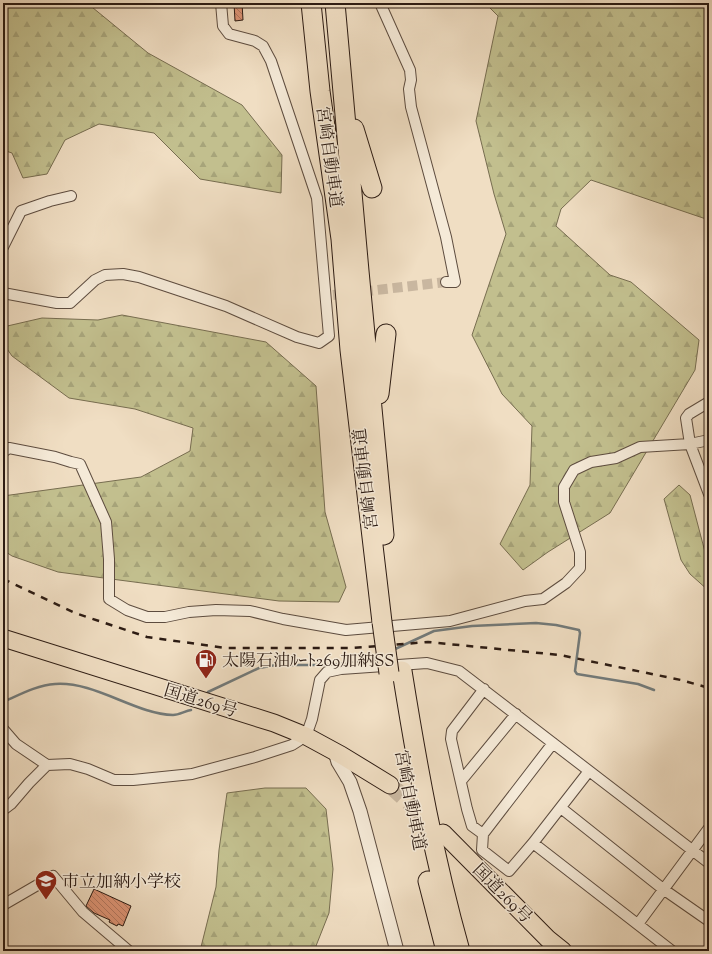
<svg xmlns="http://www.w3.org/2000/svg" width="712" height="954" viewBox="0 0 712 954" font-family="'Sorts Mill Goudy','Noto Serif JP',serif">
	<defs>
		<pattern id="forest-firs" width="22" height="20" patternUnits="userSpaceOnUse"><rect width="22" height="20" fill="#c2bf8e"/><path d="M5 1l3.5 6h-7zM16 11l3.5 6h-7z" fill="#a7a47a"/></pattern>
		<pattern id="building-back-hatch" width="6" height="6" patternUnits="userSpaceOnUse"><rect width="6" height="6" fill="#dd9475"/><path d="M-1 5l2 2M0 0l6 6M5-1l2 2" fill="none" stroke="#b3785f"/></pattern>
	</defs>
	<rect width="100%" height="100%" fill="#f0dec3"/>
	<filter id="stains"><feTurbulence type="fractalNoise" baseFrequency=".005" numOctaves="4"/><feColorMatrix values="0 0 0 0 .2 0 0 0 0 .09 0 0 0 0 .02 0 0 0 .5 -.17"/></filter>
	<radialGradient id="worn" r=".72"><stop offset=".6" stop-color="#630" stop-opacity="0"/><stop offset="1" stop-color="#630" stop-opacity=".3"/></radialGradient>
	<path fill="url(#forest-firs)" stroke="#776d50" d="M3,3H87L148,53L242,105L282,155L281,193L200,179L154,133L99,124L65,140L47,174L23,178L12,153L3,150Z
		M485,3H709V220L591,180L561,209L556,226L610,275L631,282L699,340L695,370L610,513L548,552L523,570L500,544L530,485L532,426L502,394L472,335L506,234L494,194L476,121L498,16Z
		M122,315L266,342L316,386L325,512L346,587L339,602L279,601L58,572L12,556L3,550V496L141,477L190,451L193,428L135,409L69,398L12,356L3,343V327L42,318L98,320Z
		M679,485L690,495L705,552L709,560V591L690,574L681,560L664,499Z
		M265,788H306L326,809L333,869L329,913L314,951H200L216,887L219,850L227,793Z"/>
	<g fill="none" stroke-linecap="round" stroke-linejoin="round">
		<path stroke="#727a7a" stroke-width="2.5" d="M393,650L434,631L472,626L536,623L556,625L579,630L580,633L575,671L577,674L638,684L654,690
			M208,692L259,668L276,665H330L371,660L379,656
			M3,702C19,695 37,685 55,684C95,681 135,714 173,715C179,715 185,711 191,710"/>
	</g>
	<path fill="url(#building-back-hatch)" stroke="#2c1b13" d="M234,3H242L243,20L235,21Z
		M94,889L131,906L123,926L118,924L117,926L109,922L110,920L94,913L86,906Z"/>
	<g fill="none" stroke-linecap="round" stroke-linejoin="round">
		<path stroke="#c9b7a0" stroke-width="10" stroke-dasharray="10 5" stroke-linecap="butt" d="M333,295L446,282"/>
		<path stroke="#c9b7a0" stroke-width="17" stroke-dasharray="17 8" stroke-linecap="butt" d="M390,785L433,824"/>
		<g stroke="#5d4c3f" stroke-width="12">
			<path id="minor" d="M380,3L410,70L411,80L409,89L411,107L446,237L455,282H446
				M3,247L21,211L50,201L71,196
				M3,293L57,303H70L95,280L105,275L123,274L139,277L226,306L297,337L319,343L329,336L317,198L271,61L263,46L255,41L229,34L223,26L221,3
				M709,402L689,414L686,418L690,444L709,494
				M3,452L9,448L55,457L71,462L80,464L106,522L109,559V599L127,610L147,617H165L189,612L216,610L250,611L283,619L346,630L450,621L525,601L543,599L566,583L580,568V552L564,502V487L574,470L591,462L616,458L640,447L690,444L709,440
				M484,689L452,731L451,739L467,809L472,826L483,834L482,850L509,871L533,843L589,771
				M3,729L16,744L47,765
				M461,781L516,714
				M561,808L663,889L709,921
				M3,810L11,804L29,783L47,765L70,764L88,769L114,780H133L192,774L255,757L292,745L306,736L312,719L320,680L327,672L341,669L427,663L459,671L709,863
				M483,834L553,743
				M533,843L672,951
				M3,905L53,876L83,912L129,951
				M638,924L709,828"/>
		</g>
		<g stroke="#5d4c3f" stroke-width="15">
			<path id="tertiary" d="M335,752L338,762L350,782L360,811L397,951"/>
		</g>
		<g stroke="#2c1b13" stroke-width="19">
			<path id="trunk" d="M3,638L274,723L306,736L341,755L390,785
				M443,833L548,939L563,951"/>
		</g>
		<g stroke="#2c1b13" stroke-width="21">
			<path id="motorway" d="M311,3L320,91L341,239L350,350L382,622
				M335,3L359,271L384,535
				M354,129L372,188
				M379,394L386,334
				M402,671C417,765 434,859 460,951
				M428,881L446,951"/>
		</g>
		<use href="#minor" stroke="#f5ead8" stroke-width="10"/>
		<use href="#tertiary" stroke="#f5ead8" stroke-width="13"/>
		<use href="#trunk" stroke="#f0dec3" stroke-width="17"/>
		<use href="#motorway" stroke="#f0dec3" stroke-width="19"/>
		<path stroke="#2c1b13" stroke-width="2.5" stroke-dasharray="7 7" stroke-linecap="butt" d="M3,579L75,613L147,637L226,648H353L428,642L560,655L681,680L709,688"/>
		<g stroke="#2c1b13" stroke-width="21" stroke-linecap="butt">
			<path id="motorway-bridge" d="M382,622L389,673"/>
		</g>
		<use href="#motorway-bridge" stroke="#f0dec3" stroke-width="19"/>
	</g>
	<defs>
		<g id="fuel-pin" transform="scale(1.15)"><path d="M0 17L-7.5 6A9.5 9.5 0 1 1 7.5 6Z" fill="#8f2418" stroke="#f5ead8"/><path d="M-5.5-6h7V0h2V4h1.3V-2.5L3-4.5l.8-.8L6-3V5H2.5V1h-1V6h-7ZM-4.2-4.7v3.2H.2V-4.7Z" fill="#fff"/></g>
		<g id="school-pin" transform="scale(1.15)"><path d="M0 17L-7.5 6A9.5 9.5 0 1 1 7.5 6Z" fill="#8f2418" stroke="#f5ead8"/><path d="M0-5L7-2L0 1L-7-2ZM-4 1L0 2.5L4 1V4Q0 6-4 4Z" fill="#fff"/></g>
	</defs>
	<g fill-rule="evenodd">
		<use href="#fuel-pin" x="206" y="660"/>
		<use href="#school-pin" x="46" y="881"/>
	</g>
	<g text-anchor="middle" stroke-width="3" stroke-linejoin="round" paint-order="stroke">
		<g font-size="17" fill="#2c1b13" stroke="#f5ead8">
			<text transform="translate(330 157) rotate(82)" y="6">宮崎自動車道</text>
			<text transform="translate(365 479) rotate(-97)" y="6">宮崎自動車道</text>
			<text transform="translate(201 700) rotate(17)" y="6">国道269号</text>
			<text transform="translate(411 800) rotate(79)" y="6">宮崎自動車道</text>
			<text transform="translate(503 893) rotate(45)" y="6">国道269号</text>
		</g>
		<g font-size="17" fill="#2c1b13" stroke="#f5ead8" text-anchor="start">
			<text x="222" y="666">太陽石油ﾙｰﾄ269加納SS</text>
			<text x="62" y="887">市立加納小学校</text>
		</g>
	</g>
	<rect width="712" height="954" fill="none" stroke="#f0dec3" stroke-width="16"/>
	<rect x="4" y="4" width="704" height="946" fill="none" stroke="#2c1b13" stroke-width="2"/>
	<rect x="8" y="8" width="696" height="938" fill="none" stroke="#2c1b13"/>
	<rect width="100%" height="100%" filter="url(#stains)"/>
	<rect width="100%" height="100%" fill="url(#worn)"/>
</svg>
